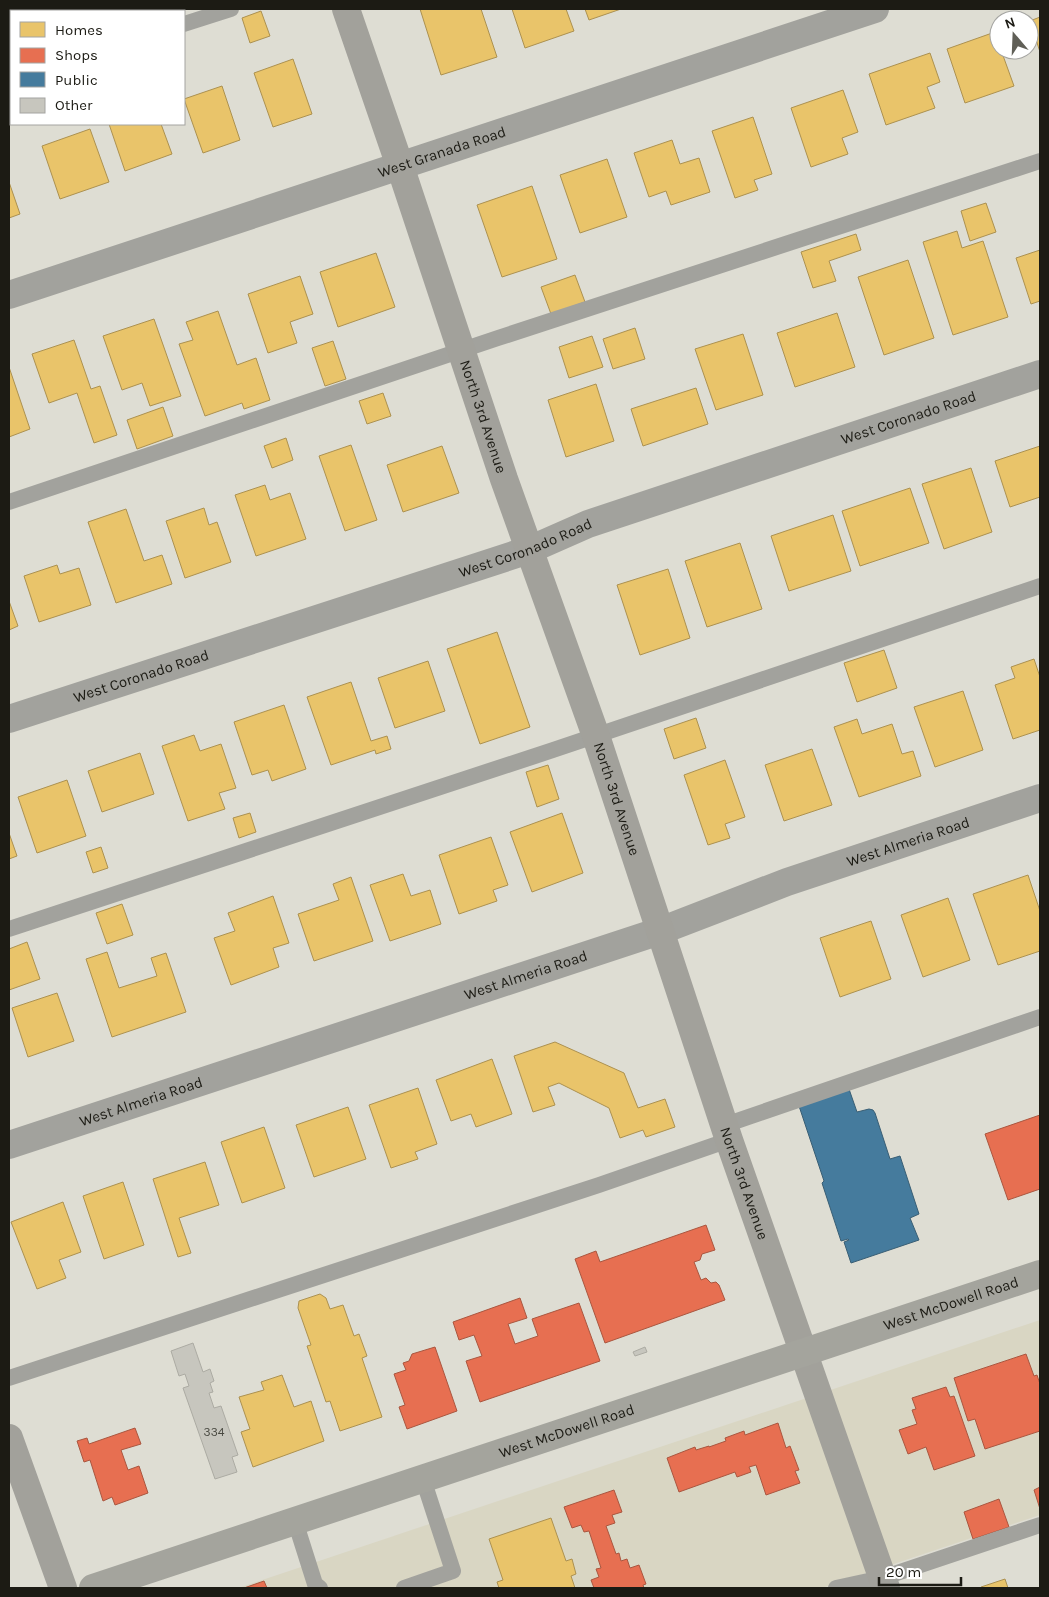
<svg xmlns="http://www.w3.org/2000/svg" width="1049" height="1597" viewBox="0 0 1049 1597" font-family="Karla,sans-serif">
	<rect width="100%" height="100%" fill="#deddd3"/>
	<path fill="#d9d6c3" d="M1040,1320V1515L822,1588H238Z"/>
	<path fill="#e9c46a" stroke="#ac9150" d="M13,9H42L35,11H14Z
		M420,9H481L497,57L441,75Z
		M512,9H566L574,31L525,48Z
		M585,9H621L589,20Z
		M261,11L270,36L250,43L242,18Z
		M1040,17V52L1030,21Z
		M995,32L999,43V50H1001L1014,86L965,103L947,49Z
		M930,53L940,82L927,87L935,108L886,125L869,74Z
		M293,59L312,114L273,127L254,73Z
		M222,86L240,140L203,153L184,99Z
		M843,90L858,132L842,138L848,154L811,167L791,108Z
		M753,117L772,174L754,180L758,190L735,198L712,131Z
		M109,124H161L172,154L125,171Z
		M90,129L109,182L60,199L42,146Z
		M672,140L680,164L699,158L710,192L671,205L666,191L649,197L634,153Z
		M607,159L627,217L580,233L560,175Z
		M9,182L20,214L9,218Z
		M532,186L557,259L502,277L477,205Z
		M986,203L996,232L970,241L961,211Z
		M957,231L962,248L983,241L1008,317L953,335L923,242Z
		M856,234L861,250L829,261L836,281L813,288L801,252Z
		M1040,250V301L1031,304L1016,258Z
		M376,253L395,307L338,327L320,272Z
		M908,260L934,338L884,355L858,277Z
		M575,275L585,302L551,314L541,287Z
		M300,276L313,314L290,322L297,343L268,353L248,294Z
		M218,311L237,365L256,358L270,400L244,409L242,403L205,416L179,344L193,340L186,322Z
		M837,313L855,367L795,387L777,333Z
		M154,319L181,396L150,406L142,383L122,390L103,336Z
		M635,328L645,359L613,369L603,339Z
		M743,334L763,395L716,410L695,349Z
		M592,336L603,367L569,378L559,347Z
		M74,340L91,389L100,386L117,435L94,443L77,393L49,403L32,354Z
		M333,341L346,379L325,386L312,348Z
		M9,367L30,429L9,437Z
		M596,384L614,441L566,457L548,400Z
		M696,388L708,424L643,446L631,409Z
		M383,393L391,416L367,424L359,401Z
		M163,407L173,436L137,449L127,420Z
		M286,438L293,460L272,468L264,446Z
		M351,445L377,520L345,531L319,456Z
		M442,446L459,493L403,512L387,465Z
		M1040,446V497L1010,507L995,461Z
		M971,468L992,532L944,549L922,484Z
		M265,485L270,500L290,493L306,539L256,556L235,495Z
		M910,488L929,543L860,566L842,511Z
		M204,508L209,525L217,522L231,562L185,578L166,521Z
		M126,509L144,561L162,555L172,584L116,603L88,522Z
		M833,515L851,571L789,591L771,536Z
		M740,543L762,609L707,627L685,561Z
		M57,565L60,574L79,568L91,605L39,622L24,576Z
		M668,569L690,638L640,655L617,585Z
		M9,601L18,626L9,630Z
		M497,632L530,727L480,744L447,649Z
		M884,650L897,688L857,702L844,663Z
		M1034,659L1040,677V730L1013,739L995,685L1015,678L1011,667Z
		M428,661L445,711L395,728L378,678Z
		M351,682L371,741L387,736L391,749L376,754L375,750L331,765L307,697Z
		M963,691L983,750L935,767L914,707Z
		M284,705L306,769L272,781L268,770L252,775L234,722Z
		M696,718L706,748L674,759L664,729Z
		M857,719L862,734L892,724L902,754L913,751L921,776L859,797L834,727Z
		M194,735L200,751L221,744L236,788L219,793L225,809L188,821L162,746Z
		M812,749L832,805L784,821L765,765Z
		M140,753L154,794L102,812L88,771Z
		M725,760L745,817L725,824L730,838L708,845L684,775Z
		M548,765L559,799L537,807L526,772Z
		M67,780L86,836L37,853L18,797Z
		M250,813L256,832L239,838L233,818Z
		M562,813L583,873L532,892L510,832Z
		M9,833L17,856L9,859Z
		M491,837L508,885L493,890L497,901L459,914L439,855Z
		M101,847L108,868L93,873L86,852Z
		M403,874L411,896L430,890L441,924L390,941L370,885Z
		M1028,875L1040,911V951L998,965L973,894Z
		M351,877L373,941L314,961L298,914L339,900L333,884Z
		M273,896L289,943L273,948L279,967L231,985L214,938L235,931L228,913Z
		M948,898L970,960L923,977L901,915Z
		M122,904L133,935L107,944L96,913Z
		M871,921L891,979L840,997L820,938Z
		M27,942L40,979L9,990V949Z
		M107,952L119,988L157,976L151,958L166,953L186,1012L112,1037L86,959Z
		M57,993L74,1041L28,1057L12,1008Z
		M555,1042L624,1073L638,1108L665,1099L675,1127L646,1137L643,1130L620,1138L609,1108L559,1083L548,1087L555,1105L533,1112L514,1056Z
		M492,1059L512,1114L476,1127L471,1114L451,1121L436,1080Z
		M418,1088L437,1144L415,1152L418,1159L391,1168L369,1105Z
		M348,1107L366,1159L314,1177L296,1125Z
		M264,1127L285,1188L242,1203L221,1142Z
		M205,1162L219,1205L179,1218L191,1253L178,1257L153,1179Z
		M123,1182L144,1245L104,1259L83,1196Z
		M63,1202L81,1252L59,1260L66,1278L37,1289L11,1222Z
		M320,1294L326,1298L330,1309L343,1305L354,1336L359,1334L367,1356L362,1358L382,1417L340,1431L330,1401L326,1402L307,1346L311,1345L298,1308L299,1301Z
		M282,1375L294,1407L311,1401L324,1441L253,1467L241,1432L250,1429L239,1397L264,1390L261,1382Z
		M551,1518L566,1561L572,1559L576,1574L571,1576L575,1588H499L497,1582L503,1580L489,1539Z
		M1005,1579L1008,1588H982L981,1587Z"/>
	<path fill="#e76f51" stroke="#aa563f" d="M1040,1115V1189L1008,1200L985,1134Z
		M706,1225L715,1250L702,1254L700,1260L694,1262L701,1280L706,1278L711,1283L716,1282L719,1285L725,1300L605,1343L575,1259L596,1251L600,1262Z
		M520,1298L527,1318L508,1324L515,1344L538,1336L532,1319L579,1303L600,1361L480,1402L466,1361L482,1356L474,1335L459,1340L453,1322Z
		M435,1347L457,1411L407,1429L399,1407L405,1405L394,1374L406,1370L403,1363L409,1361L412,1354Z
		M1026,1354L1034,1376L1037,1375L1040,1384V1431L985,1449L975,1419L968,1421L954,1378Z
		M946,1387L950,1397L954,1396L975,1456L934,1470L926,1447L908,1454L899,1430L917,1424L912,1410L916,1409L912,1398Z
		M778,1423L786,1448L790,1446L799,1470L795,1471L800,1483L766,1495L756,1465L749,1467L751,1472L737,1477L735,1472L679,1492L667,1458L695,1447L696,1450L709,1446V1447L726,1441L725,1438L744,1431L745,1435Z
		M135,1428L141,1444L121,1450L128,1470L139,1466L148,1493L115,1505L112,1497L103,1501L90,1460L84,1462L77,1441L87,1438L89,1444Z
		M1040,1487V1509L1034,1490Z
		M614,1490L622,1512L612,1515L615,1523L606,1526L616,1554L619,1553L621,1561L627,1559L630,1568L639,1565L646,1584L643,1585L644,1588H594L591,1580L599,1577L596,1569L601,1568L589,1531L584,1532L581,1525L572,1528L564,1507Z
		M999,1499L1009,1527L973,1539L964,1512Z
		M264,1581L267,1588H244Z"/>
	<path fill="#457b9d" stroke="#395e74" d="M849,1089L857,1112L869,1109L873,1110L875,1113L890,1159L900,1156L919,1214L910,1218L919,1240L851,1263L844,1242L849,1240L848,1239L841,1241L822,1183L824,1181L799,1106Z"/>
	<path fill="#c7c6be" stroke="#acaba3" d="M193,1343L203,1372L210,1369L214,1381L210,1383L213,1392L209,1393L214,1408L221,1406L238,1455L232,1457L237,1472L215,1479L183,1388L189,1386L185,1374L179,1376L171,1351Z
		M645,1347L647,1352L635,1356L633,1352Z"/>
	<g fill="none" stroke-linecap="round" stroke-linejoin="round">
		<path stroke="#a2a29d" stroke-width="16" d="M184,24L231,9
			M9,82L11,81
			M9,502L498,338L1040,161
			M9,929L553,750L1040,586
			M725,1125L1040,1017
			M9,1378L599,1185L729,1140
			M295,1521L315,1584L320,1588
			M404,1588L453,1571L423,1479
			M836,1588L882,1578L1040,1525"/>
		<g stroke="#a2a29d" stroke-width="28">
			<path id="s1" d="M9,295L875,9"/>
			<path id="s2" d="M9,719L529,550L588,524L1040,374"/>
			<path id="s3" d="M9,1145L660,931L787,882L1040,798"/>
		</g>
		<g stroke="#a2a19b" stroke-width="28">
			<path id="s4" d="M346,9L400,166L504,479L596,736L729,1140L886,1588"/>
			<path d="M9,1438L63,1588"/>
		</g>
		<path stroke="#a4a49d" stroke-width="28" id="s5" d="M93,1588L1040,1274"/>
	</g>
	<g text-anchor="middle" stroke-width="5" stroke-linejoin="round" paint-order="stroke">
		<g font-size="12" fill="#484840">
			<text x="214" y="1436">334</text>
		</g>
		<g font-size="15" fill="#1c1b14" stroke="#fff">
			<text dy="5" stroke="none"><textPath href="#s1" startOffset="456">West Granada Road</textPath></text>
			<text dy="5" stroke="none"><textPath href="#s4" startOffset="430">North 3rd Avenue</textPath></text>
			<text dy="5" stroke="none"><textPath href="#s2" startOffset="949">West Coronado Road</textPath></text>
			<text dy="5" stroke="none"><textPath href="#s2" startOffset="544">West Coronado Road</textPath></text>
			<text dy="5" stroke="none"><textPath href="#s2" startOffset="139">West Coronado Road</textPath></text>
			<text dy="5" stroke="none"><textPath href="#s4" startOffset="835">North 3rd Avenue</textPath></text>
			<text dy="5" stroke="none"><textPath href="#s3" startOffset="949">West Almeria Road</textPath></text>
			<text dy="5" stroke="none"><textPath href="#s3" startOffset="544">West Almeria Road</textPath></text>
			<text dy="5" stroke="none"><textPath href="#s3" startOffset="139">West Almeria Road</textPath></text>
			<text dy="5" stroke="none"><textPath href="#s4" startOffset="1240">North 3rd Avenue</textPath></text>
			<text dy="5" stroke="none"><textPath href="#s5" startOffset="904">West McDowell Road</textPath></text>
			<text dy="5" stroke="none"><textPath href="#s5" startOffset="499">West McDowell Road</textPath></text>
		</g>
	</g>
	<rect width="1049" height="1597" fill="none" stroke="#1c1b14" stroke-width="20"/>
	<rect x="10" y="10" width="175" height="115" fill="#ffffff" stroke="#a4a4a1"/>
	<rect x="20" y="22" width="25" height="15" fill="#e9c46a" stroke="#a4a4a1"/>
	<text x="55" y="35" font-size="15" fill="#1c1b14">Homes</text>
	<rect x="20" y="48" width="25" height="15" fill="#e76f51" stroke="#a4a4a1"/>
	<text x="55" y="60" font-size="15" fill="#1c1b14">Shops</text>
	<rect x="20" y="72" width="25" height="15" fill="#457b9d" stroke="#a4a4a1"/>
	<text x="55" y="85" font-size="15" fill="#1c1b14">Public</text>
	<rect x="20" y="98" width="25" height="15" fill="#c7c6be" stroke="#a4a4a1"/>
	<text x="55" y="110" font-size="15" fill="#1c1b14">Other</text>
	<g transform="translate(1014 35) rotate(341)"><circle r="24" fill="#ffffff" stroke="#a4a4a1"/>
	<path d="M0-4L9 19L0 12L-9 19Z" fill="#605f57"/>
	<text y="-8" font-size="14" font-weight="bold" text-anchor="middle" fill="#1c1b14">N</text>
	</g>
	<path d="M879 1577v8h82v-8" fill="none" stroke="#1c1b14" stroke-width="2.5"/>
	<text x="886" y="1577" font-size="15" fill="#1c1b14" stroke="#ffffff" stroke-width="4" paint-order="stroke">20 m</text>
</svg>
